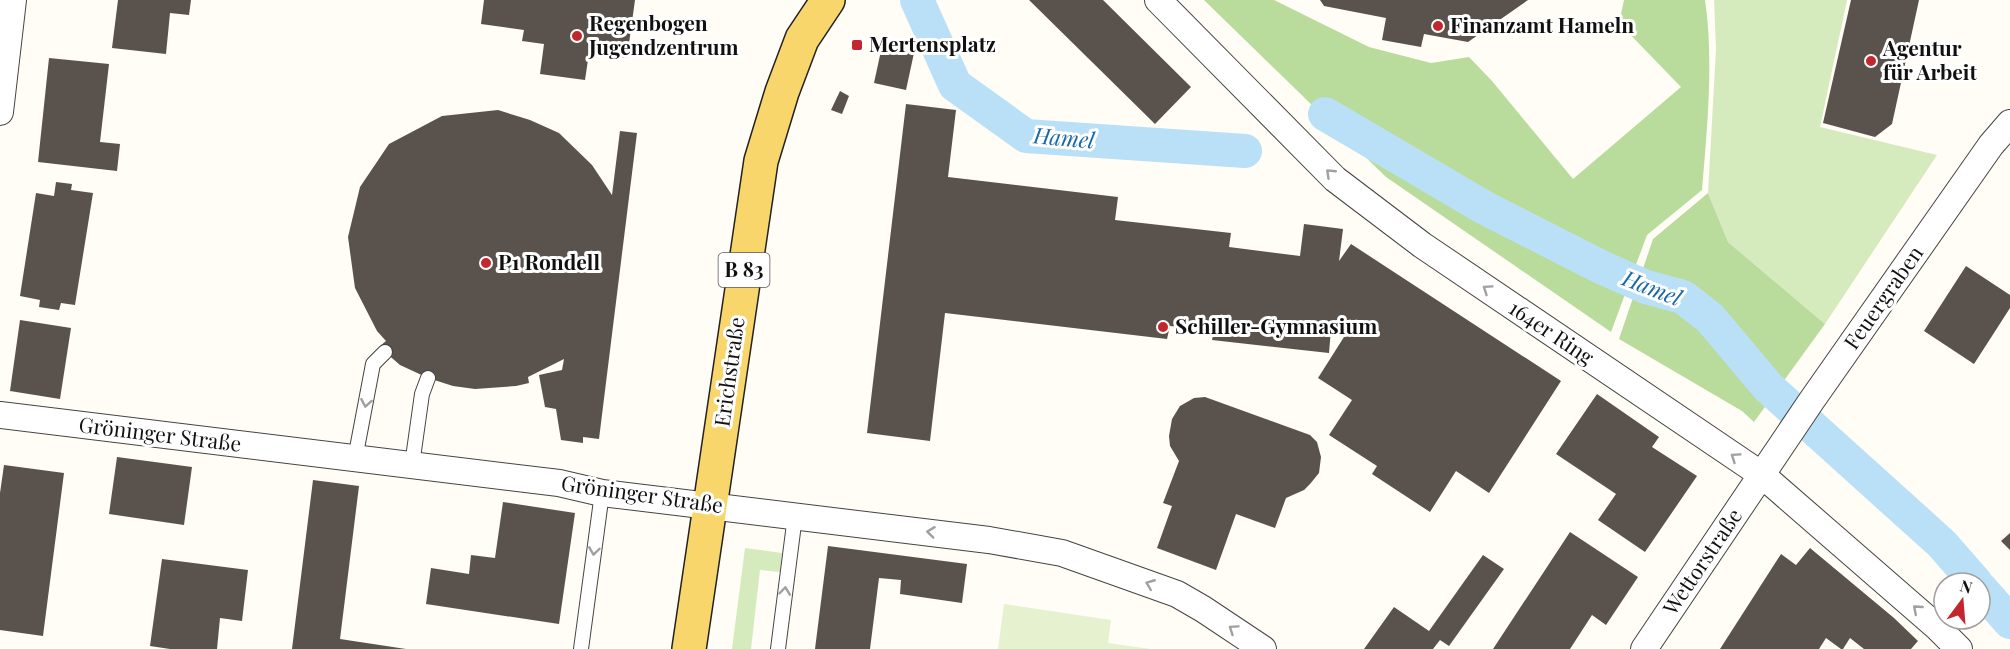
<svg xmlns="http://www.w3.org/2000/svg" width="2010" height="649" viewBox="0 0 2010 649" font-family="'Playfair Display',serif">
	<rect width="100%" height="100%" fill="#fffdf5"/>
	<path fill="#d5ebbd" d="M1714,0H1847L1820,127L1937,155L1825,324L1728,242L1708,193L1716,49Z
		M745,548L782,553L780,572L760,570L751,649H732Z"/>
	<path fill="#b9dc9c" d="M1204,0H1274L1369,47L1431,63L1469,57L1492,81L1573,179L1681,87L1619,23L1624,0H1705C1714,60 1707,130 1702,190L1647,235L1611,332L1386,177Z
		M1708,193L1728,242L1825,324L1754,422L1742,411L1619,339L1653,239Z"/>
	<path fill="#e6f2cf" d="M1004,604L1111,620L1108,643L1151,649H998Z"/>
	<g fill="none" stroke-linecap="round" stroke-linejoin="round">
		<path stroke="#b9e0f7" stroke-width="34" d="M917,0L955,85L1026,136L1245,151
			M1325,114L1485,208L1601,267L1646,287L1683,297L1710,318L1768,387L1942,544L1976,583
			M1980,588L2010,622"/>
	</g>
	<path fill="#5a524d" d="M118,0H191L189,15L170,13L166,54L112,48Z
		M484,0H635L627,58L589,53L585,80L540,74L544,44L522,41L524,30L481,24Z
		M1029,0H1103L1191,87L1155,124Z
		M1320,0H1528L1468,42L1424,34L1421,47L1382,40L1386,18L1324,6Z
		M1851,0H1919L1892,124L1875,137L1823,123Z
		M882,46L914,53L906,90L874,83Z
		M49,58L109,64L100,142L120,144L117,171L38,162Z
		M840,91L849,96L842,114L831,110Z
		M906,104L956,110L948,177L1118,197L1115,220L1231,233L1229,247L1300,256L1304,224L1343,229L1339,261L1351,244L1561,381L1489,493L1456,471L1430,512L1372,474L1377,466L1329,435L1352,400L1318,378L1344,337L1331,329L1329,353L1212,340L1214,331L1170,326L1167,339L945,313L930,441L867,433Z
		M498,110L530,120L559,133L592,165L612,195L620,131L637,133L599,439L583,437V443L561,440L556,409L545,407L539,375L562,370L564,359L528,377L529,383L516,386L475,389L453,386L428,378L400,365L385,352L380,346L386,341L377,331L355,288L348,237L360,187L389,144L442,116Z
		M56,182L72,184L71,190L93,193L75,305L61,303L59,310L39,307L40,300L20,296L36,193L54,196Z
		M1966,266L2010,295V308L1974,364L1924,331Z
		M20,320L71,328L60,399L10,391Z
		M1597,394L1659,437L1652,447L1697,476L1645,552L1598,520L1616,494L1556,454Z
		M1205,397L1310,435L1317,442L1321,457L1319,473L1310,484L1304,490L1286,498L1275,528L1236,514L1216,570L1157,548L1172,506L1163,503L1179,461L1170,446L1169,436L1172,419L1180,406L1194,398Z
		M117,457L192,467L184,525L109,514Z
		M4,465L64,473L43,636L0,630V493Z
		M313,480L359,486L340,639L406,649H292Z
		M503,502L575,513L559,624L426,604L431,568L469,574L471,555L495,558Z
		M1570,532L1638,577L1606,625L1592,615L1570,649H1493Z
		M2010,533V550L2001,541Z
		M828,546L967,564L962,603L900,594L901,580L879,578L870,649H815Z
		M1810,548L1894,618L1918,641L1911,649H1864L1850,638L1843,649H1841L1826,638L1819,649H1720L1781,554L1796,565Z
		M1483,555L1504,569L1449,646L1440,640L1433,649H1364L1394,607L1429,631Z
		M162,559L248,570L242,621L220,618L217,649H170L150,646Z"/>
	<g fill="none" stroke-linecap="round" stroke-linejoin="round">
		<g stroke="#444" stroke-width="16">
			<path id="service" d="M355,459L373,364L385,352
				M412,465L422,394L428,378
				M581,649L602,493
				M778,649L795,516"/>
		</g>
		<g stroke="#444" stroke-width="28">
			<path id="minor" d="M1158,0L1335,179L1422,245L1762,475L1938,628L1959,649
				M0,112L13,0
				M0,415L559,483L602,493L989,540L1062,553L1177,594L1203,609L1263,649
				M1644,649L1812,400L1991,145L2010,123"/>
		</g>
		<g stroke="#222" stroke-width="36">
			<path id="primary" d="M689,649L761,161L782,92L802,39L828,0"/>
		</g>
		<use href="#service" stroke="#fff" stroke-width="14"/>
		<use href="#minor" stroke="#fff" stroke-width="26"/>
		<use href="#primary" stroke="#f9d66b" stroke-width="33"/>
	</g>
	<defs><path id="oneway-chevron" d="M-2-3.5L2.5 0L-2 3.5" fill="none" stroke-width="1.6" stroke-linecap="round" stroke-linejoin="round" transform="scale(1.5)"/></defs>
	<g stroke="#a0a0a0">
		<use href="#oneway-chevron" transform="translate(1330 173) rotate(-136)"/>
		<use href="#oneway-chevron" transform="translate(1487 289) rotate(-146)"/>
		<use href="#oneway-chevron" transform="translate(366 403) rotate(100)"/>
		<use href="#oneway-chevron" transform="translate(1735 457) rotate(-146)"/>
		<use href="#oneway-chevron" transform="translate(931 532) rotate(-173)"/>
		<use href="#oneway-chevron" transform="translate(594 551) rotate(98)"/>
		<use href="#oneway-chevron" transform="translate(1150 584) rotate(-158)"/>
		<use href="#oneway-chevron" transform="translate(785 591) rotate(-83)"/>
		<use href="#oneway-chevron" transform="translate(1917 609) rotate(-139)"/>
		<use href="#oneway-chevron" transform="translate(1233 629) rotate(-146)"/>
	</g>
	<g fill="#c4262e" stroke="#fff" stroke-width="2">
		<circle cx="1438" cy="26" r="6"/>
		<circle cx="577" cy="36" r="6"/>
		<rect x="851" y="39" width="12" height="12" rx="3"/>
		<circle cx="1871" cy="61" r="6"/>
		<circle cx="486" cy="263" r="6"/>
		<circle cx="1163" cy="327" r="6"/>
	</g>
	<g text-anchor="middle" stroke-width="6" stroke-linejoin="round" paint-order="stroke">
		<rect fill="#fff" stroke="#585858" stroke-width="1.5" x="718.5" y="253" width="51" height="34" rx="4.5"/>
		<g font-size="20" font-weight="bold" fill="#111">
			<text x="744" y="277">B 83</text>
		</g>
		<g font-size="21" font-weight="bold" fill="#111" stroke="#fff" text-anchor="start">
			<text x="589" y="31">Regenbogen<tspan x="589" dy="24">Jugendzentrum</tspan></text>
			<text x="1450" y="33">Finanzamt Hameln</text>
			<text x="869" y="52">Mertensplatz</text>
			<text x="1883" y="56">Agentur<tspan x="1883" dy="24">für Arbeit</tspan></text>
			<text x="498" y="270">P1 Rondell</text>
			<text x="1175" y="334">Schiller-Gymnasium</text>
		</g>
		<g font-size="21" fill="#111" stroke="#fff">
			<text transform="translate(1884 298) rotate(-55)" y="7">Feuergraben</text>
			<text transform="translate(1551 333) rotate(34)" y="7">164er Ring</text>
			<text transform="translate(730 372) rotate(-82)" y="7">Erichstraße</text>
			<text transform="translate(160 435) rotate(7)" y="7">Gröninger Straße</text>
			<text transform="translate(642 495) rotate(8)" y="7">Gröninger Straße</text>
			<text transform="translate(1703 562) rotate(-56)" y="7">Wettorstraße</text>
		</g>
		<g font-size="22" font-style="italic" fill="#1768a6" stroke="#fff">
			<text transform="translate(1064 138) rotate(5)" y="8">Hamel</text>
			<text transform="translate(1652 288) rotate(21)" y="8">Hamel</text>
		</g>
	</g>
	<g transform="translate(1962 601) rotate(16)"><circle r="28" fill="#ffffff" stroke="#a0a0a0" stroke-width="1.5"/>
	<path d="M0-4.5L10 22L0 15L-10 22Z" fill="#c4262e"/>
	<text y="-9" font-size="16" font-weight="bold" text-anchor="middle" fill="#111111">N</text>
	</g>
</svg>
